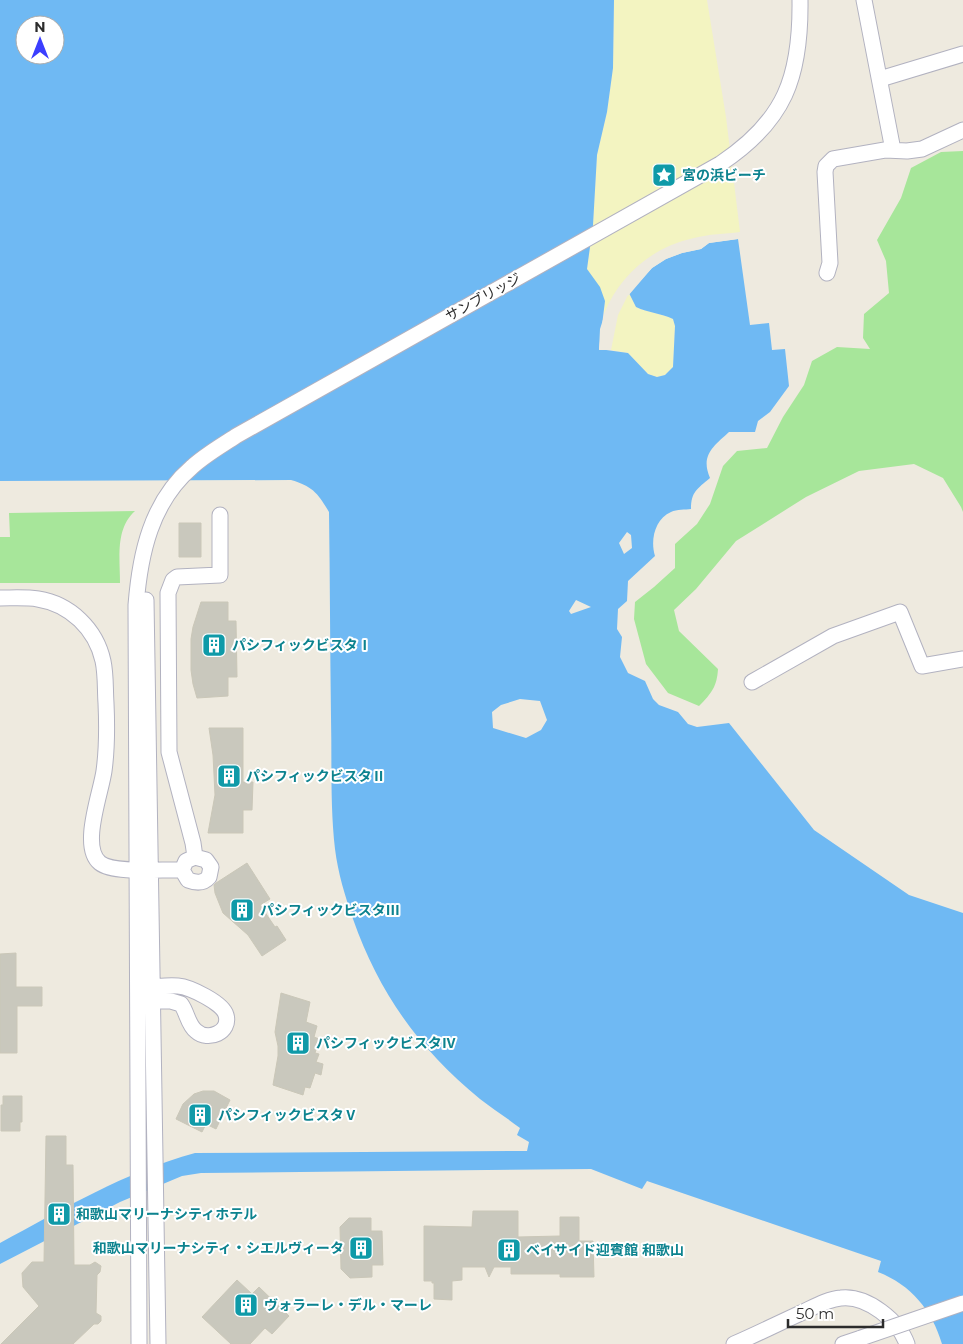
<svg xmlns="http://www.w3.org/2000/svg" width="963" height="1344" viewBox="0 0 963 1344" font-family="Montserrat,'Noto Sans JP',sans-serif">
	<rect width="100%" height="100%" fill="#eeeadf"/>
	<path fill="#a7e69a" d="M963,151V512L961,507L943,478L914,464L859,471L806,497L736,541L696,589L674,610L679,631L718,669C717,686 712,693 699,706L668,693L646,664L634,619L635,602L654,587L675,568V544L697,524L710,504L723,466L737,451L767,448L783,417L804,385L812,361L837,347L870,349L863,338L864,314L889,293L886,261L877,240L901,198L911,168L941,152Z
		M135,511C115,529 120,558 120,583H0V537H10L9,513Z"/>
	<path fill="#f3f4c1" d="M614,0H707L726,117L740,232C725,234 709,234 694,238C653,247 620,274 604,314L605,301L587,269L593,224L597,155L607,112L613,68Z
		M629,293L636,307C648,313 661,313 673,319L675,326L673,367L665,375L657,377L648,374L628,353L611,350L618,315Z"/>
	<path fill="#6fb9f3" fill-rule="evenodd" d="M0,0H614L613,68L607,112L597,155L593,225L587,269L600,287L605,301L599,349L628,353L648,374L657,377L665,375L673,367L675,326L673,319C661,313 648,313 636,307L629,293L652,268L666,259L682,253L701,249L709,243L738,239L750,325L769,323L772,350L785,349L789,386L770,412L758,421L755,432H729C714,446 700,455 710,478C697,489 691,492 691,509C685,510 677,509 671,512C655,519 650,540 655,556L628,581L627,601L618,609L617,629L622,637L620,657L628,673L645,681L653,699L659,705L678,712L688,724L697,727L729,723L814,830L909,895L963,913V1344H942C932,1310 911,1285 878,1272L881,1261L647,1181L642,1189L591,1169L201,1173L182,1176L120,1202L0,1264V1243C63,1209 125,1172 195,1153L527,1151L529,1142L517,1135L520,1128C507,1118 493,1109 480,1099C419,1049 379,993 353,919C345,896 338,873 335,849C330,805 332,760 331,717C330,648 330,580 329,512C318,493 312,486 291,480L0,481ZM25,25H55V55H25ZM627,532L631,535L632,548L624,554L619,543ZM576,600L591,607L571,614L569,611ZM520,699L540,701L547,720L541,730L526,738L493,728L492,712L501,705Z"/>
	<path fill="#eeeadf" d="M738,237V239L709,243L701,249L682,253L666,259L652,268L628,296L627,292L638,278L651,266L665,257L681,250L700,247L708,241Z
		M607,307L602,347L611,348V350H599L600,329Z"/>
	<path fill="#c9c8bd" stroke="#cac7b8" d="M179,523H201V557H179Z
		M201,602H228V621H236L237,677H228V696L197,698L193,684L191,670V639L193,627Z
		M209,728H243V782H253L252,810H243V833H208L215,795L213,755Z
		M247,863L270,899L260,905L275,927L277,926L286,940L262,956L248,935L223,913L215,893L214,885L216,883Z
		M16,953V987H42V1006H17V1053H0V954Z
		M281,993L310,1002L306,1022L317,1026L314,1037L319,1039L315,1053L319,1054L316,1062L323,1064L321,1075L315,1073L310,1088L305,1087L303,1095L273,1085L278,1056V1046L275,1032Z
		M203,1091H214L230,1100L216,1129L206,1124L202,1132L176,1119L183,1104L194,1094Z
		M3,1096H22V1122H20V1131H1V1105H3Z
		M46,1136H66V1165H73L74,1265H90L95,1262L101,1266L100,1272L97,1275L96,1313L101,1316V1321L98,1324H94L73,1344H1L39,1306L23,1287L22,1273L32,1262H44Z
		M473,1211H518V1237L560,1236V1217H579V1241H593L594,1277H560V1274H511V1267H494L489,1277L485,1267H462V1280L452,1281V1300L434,1299V1283H432V1281H424V1226L472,1227Z
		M349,1218H371V1231H382L383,1265H372V1277L350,1278L341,1269L340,1227Z
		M237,1280L252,1294L259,1287L289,1316L272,1334L265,1328L250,1344H231L202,1317Z"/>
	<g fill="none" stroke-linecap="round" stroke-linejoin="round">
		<g stroke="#b2b2c0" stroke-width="17">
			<path id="minor" d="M864,0L893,150
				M880,79L963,54
				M827,273L830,263L825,172L826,166L833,159L885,150L907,151L922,149L963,130
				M0,598C13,598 26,597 38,599C70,604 96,629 103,661C106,675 105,689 106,703C107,725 107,749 104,771C101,793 80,847 100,863C114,874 163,869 182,870
				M146,600L158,1344
				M752,682L833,636L900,612L922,666L963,659
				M195,857L206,860L211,867L209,877C203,884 196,883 188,880L182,870L186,861L195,857L193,843L169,752L168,593L173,580L177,577L220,575V515
				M144,987C155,987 167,985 178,986C190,987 223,1003 226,1015C231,1032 208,1042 196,1031C188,1025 187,1012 181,1004L171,1001H144
				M139,1344L136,605C140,554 151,502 192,467C205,455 221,446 236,436L720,164C785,121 801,77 800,0
				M734,1344C757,1334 779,1323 801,1313C814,1307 827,1299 841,1298C867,1295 899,1321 907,1344
				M843,1344L861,1338"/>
		</g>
		<use href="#minor" stroke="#fff" stroke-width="15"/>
		<g stroke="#b2b2c0" stroke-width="17" stroke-linecap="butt">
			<path id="minor-bridge" d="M861,1338L963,1303"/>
		</g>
		<use href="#minor-bridge" stroke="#fff" stroke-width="15"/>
	</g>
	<defs>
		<g id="sight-square" transform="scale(1.25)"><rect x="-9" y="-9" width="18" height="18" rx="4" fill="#0f9aa8" stroke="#fff"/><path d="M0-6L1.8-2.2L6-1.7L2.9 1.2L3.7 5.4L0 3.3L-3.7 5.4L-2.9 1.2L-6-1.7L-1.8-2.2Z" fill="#fff"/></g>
		<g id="building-square" transform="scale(1.25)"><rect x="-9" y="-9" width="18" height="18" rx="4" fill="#0f9aa8" stroke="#fff"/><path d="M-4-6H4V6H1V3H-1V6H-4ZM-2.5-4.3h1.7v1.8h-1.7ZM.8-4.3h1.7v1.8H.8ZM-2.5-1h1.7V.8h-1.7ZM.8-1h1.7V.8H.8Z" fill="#fff"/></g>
	</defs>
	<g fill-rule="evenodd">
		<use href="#sight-square" x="664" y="175"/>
		<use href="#building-square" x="214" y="645"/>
		<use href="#building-square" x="229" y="776"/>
		<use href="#building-square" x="242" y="910"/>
		<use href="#building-square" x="298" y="1043"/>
		<use href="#building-square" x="200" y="1115"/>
		<use href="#building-square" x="59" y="1214"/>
		<use href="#building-square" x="361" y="1248"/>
		<use href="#building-square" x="509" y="1250"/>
		<use href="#building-square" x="246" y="1305"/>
	</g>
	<g text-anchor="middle" stroke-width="4" stroke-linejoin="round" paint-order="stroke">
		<g font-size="14" font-weight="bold" fill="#0d838f" stroke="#fff" text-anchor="start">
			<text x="682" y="180">宮の浜ビーチ</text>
			<text x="232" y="650">パシフィックビスタⅠ</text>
			<text x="246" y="781">パシフィックビスタⅡ</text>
			<text x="260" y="915">パシフィックビスタⅢ</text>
			<text x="316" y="1048">パシフィックビスタⅣ</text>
			<text x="218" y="1120">パシフィックビスタⅤ</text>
			<text x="76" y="1219">和歌山マリーナシティホテル</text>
			<text x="344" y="1253" text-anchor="end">和歌山マリーナシティ・シエルヴィータ</text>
			<text x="526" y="1255">ベイサイド迎賓館 和歌山</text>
			<text x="264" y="1310">ヴォラーレ・デル・マーレ</text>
		</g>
		<g font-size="14" fill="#2c2c2c" stroke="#fff">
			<text transform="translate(483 297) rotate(-29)" y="5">サンブリッジ</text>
		</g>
	</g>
	<g transform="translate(40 40)"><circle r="24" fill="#ffffff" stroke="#ababab"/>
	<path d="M0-4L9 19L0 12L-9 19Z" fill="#3b3eff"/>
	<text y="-8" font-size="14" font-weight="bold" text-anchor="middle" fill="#2c2c2c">N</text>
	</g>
	<path d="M788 1319v8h95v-8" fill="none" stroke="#2c2c2c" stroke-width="2.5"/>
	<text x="796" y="1319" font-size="15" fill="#2c2c2c" stroke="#ffffff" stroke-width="4" paint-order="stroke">50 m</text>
</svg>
